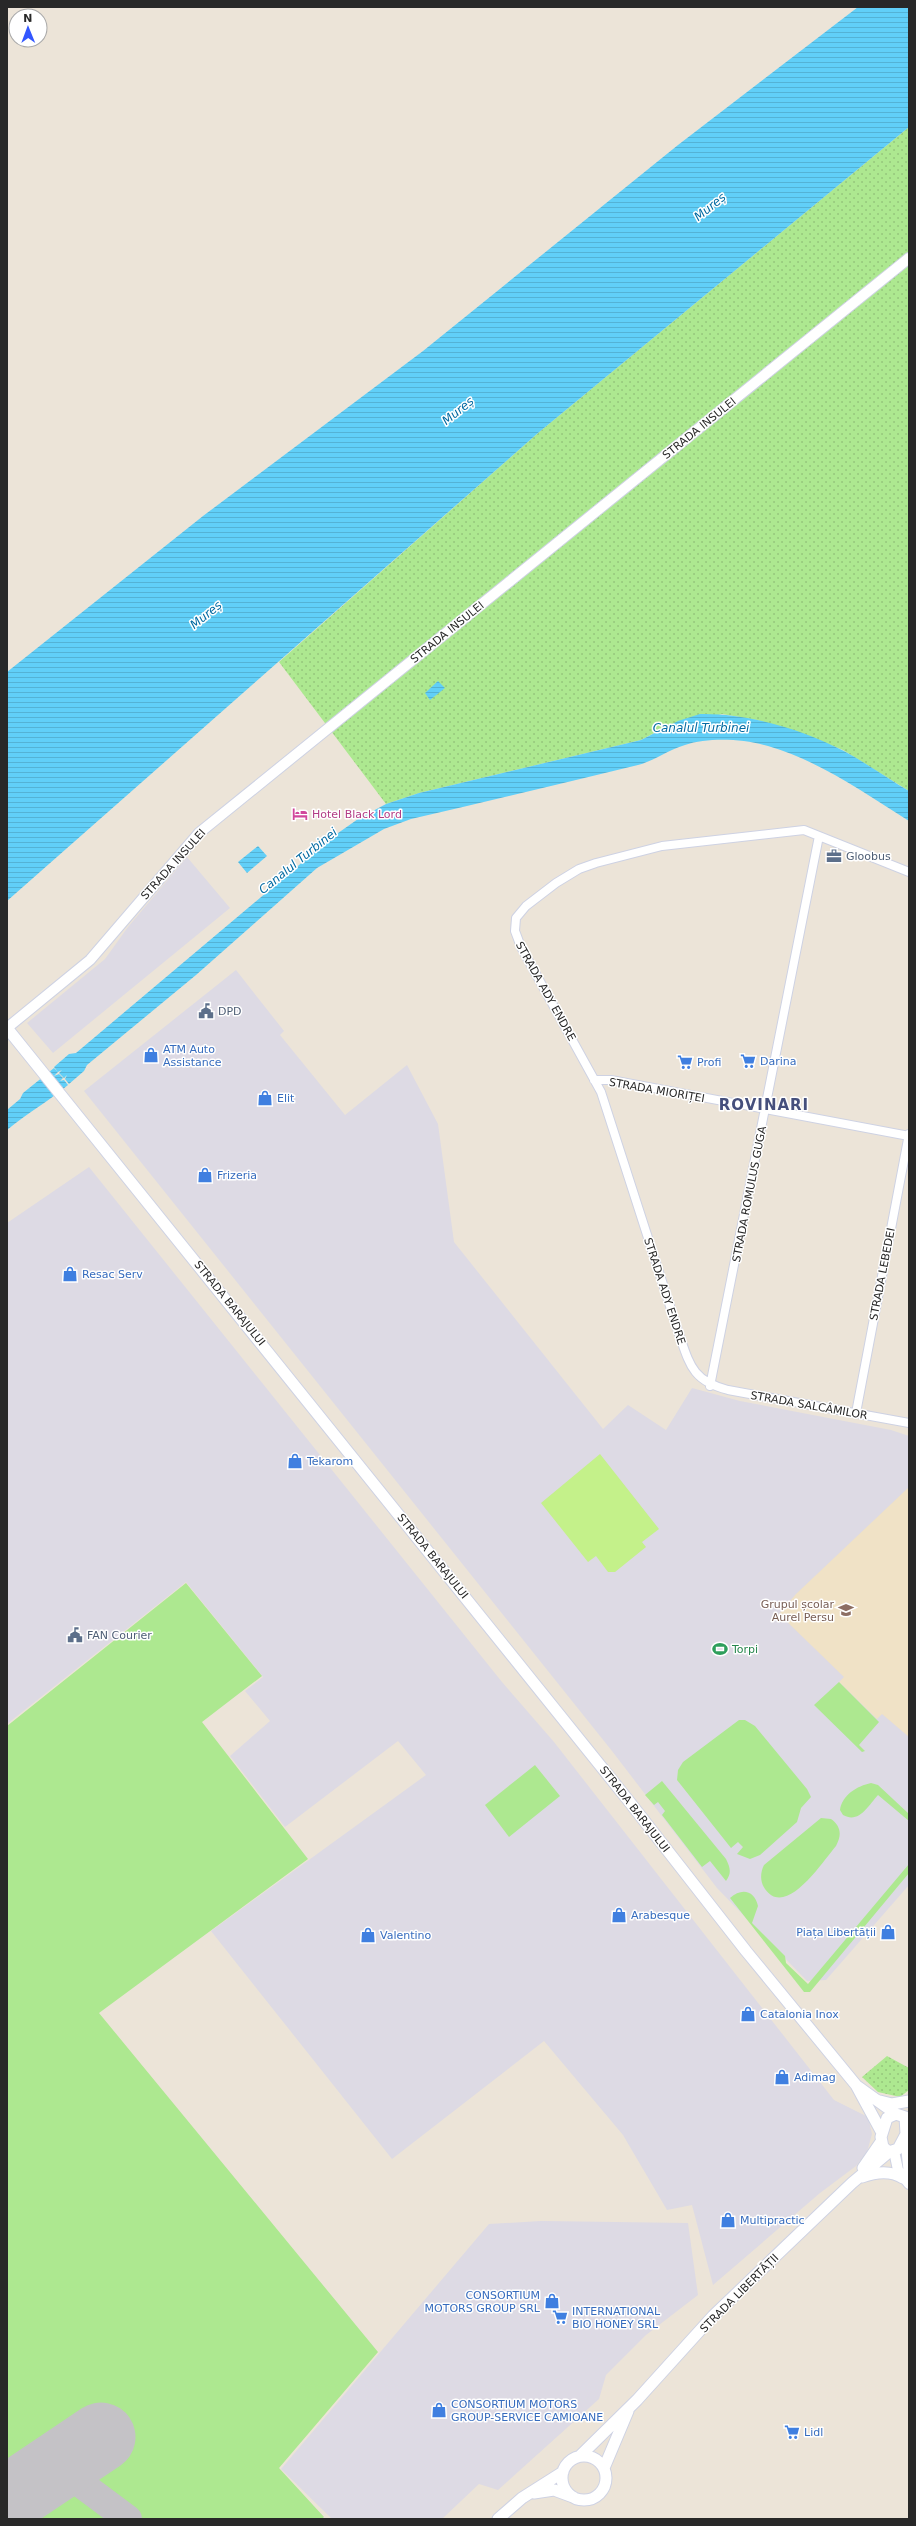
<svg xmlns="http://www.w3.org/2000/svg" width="916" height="2526" viewBox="0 0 916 2526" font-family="'DejaVu Sans',sans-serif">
	<defs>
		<pattern id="park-dots" width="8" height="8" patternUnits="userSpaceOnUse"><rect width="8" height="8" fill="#ade890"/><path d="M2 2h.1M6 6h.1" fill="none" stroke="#95c77c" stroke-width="1.8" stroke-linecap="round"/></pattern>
		<pattern id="water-rules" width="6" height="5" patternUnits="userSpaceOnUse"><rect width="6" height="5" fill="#61cff8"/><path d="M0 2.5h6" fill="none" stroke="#54b2d5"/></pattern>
	</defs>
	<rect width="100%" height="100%" fill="#ece4d8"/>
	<path fill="#dddae4" d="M187,857L230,908L53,1053L27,1023L105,959L128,927Z
		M236,970L284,1031L280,1035L345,1115L407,1065L438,1124L454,1242L603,1429L628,1405L666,1430L692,1388L740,1401L891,1430L909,1436V1885L826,1980L807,1981L717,1888L612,1751L84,1091Z
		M89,1167L502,1682L554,1742L834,2100L868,2117L872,2134L867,2152L856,2166L820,2193L713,2285L692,2205L667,2210L623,2135L544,2041L392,2159L211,1931L426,1775L398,1741L285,1827L230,1756L270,1721L245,1691L263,1677L186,1582L7,1724V1223Z
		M541,2221L688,2223L698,2295L646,2335L606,2375L599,2399L498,2490L479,2484L442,2519H332L281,2469L489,2224Z"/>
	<path fill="#f0e2c6" d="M909,1487V1737L882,1714L877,1719L839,1682L844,1677L779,1614L796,1594Z"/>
	<path fill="#ade890" d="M186,1583L262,1676L202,1722L308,1859L99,2013L378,2352L279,2468L324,2517L322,2519H7V1726Z
		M839,1682L879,1722L859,1745L865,1751L862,1752L814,1705Z
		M739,1720H745L755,1726L807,1789L811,1797L801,1808L797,1822L760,1855L750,1859L737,1854L743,1847L738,1842L731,1848L677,1780L678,1770L683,1762Z
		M535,1765L560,1796L509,1837L485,1805Z
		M662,1781L726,1859C730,1867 732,1873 726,1881L710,1861L702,1867L662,1815L665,1811L658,1802L654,1805L645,1795Z
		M871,1783L878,1785L909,1814V1821L878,1795C868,1806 859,1824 843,1815L840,1810C842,1795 857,1786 871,1783Z
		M821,1818L831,1819C841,1826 842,1835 836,1846C823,1861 786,1919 765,1889C760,1882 760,1873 764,1865Z
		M909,1864V1873L810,1992H804L730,1898C742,1887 755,1891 758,1906L752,1923L785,1956L786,1963L808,1984Z"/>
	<path fill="url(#park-dots)" d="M909,127V791L843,750L800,733L757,720L722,714L656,732L641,740L419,793L386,804L279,662L538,433Z
		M887,2056L909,2068V2090L900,2097L878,2092L862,2077Z"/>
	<path fill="#c4f18a" d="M600,1454L659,1529L642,1542L646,1547L615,1572H608L596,1556L588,1562L541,1503Z"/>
	<path fill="url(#water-rules)" d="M858,7H909V127L538,433L7,901V672L203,516L423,351L678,145Z
		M438,681L445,688L430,700L425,693Z
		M700,714C747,713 802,729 844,751C866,763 887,778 909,791V821C864,793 820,761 768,746C744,739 709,737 685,745C668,750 654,761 638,765C562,783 487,802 411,819L384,829L317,868L196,975L87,1065L84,1071L69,1084L65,1079L67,1075L64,1078L59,1073L62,1070L58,1072L54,1067L69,1054L76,1053L331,838L358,819L386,804L419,793L641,740L678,721Z
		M258,846L267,856L247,873L238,862Z
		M54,1068L58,1072L54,1076L59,1074L63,1078L60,1081L64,1080L68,1085C48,1102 27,1113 7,1130V1110L20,1099L23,1093Z"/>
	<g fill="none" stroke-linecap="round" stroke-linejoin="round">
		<path stroke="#c4c2c6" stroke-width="28" d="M57,2466L128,2519"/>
		<path stroke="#c4c2c6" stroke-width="69" d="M7,2500L101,2437"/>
		<g stroke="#ced2e3" stroke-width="10">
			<path id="minor" d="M909,872L804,830L662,846L596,863L579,869L556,883L526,906L516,918L515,931L521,947L601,1092L679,1334C690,1366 693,1381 728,1390L909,1423
				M594,1080H611L909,1136
				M710,1386L819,836
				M856,1413L909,1134"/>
		</g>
		<g stroke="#ced2e3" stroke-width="12">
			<path id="tertiary" d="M7,1028L90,960L199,833L909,258
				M905,2137L909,2174
				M894,2151L898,2170L909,2184"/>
		</g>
		<g stroke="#ced2e3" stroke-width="13">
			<path id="secondary" d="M7,1028L628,1800L746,1951L856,2085L882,2133
				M857,2086L896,2114
				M880,2101L892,2104L909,2101
				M896,2114L905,2117L906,2134L898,2149L889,2152L883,2147L881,2137L887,2118Z
				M863,2168L881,2142
				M862,2177C876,2172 890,2170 903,2178
				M580,2456L637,2400L713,2316L852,2183L889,2152
				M562 2478a22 22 0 1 1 44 0a22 22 0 1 1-44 0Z
				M604,2468L628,2411
				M534,2493L554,2490L573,2497
				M498,2519L522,2498L563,2472"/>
		</g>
		<use href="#minor" stroke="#fff" stroke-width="8"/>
		<use href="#tertiary" stroke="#fff" stroke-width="10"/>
		<use href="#secondary" stroke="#fff" stroke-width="11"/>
	</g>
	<defs>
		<g id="hotel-bare" transform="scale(1.2)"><path d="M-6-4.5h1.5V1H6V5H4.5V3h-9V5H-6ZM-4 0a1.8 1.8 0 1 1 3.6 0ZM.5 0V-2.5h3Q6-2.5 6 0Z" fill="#d1479c" stroke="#fff" stroke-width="2.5" paint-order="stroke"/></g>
		<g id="office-bare" transform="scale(1.2)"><path d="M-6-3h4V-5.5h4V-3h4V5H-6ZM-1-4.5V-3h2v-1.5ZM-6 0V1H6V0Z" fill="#5c6f8a" stroke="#fff" stroke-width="2.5" paint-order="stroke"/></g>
		<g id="civic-bare" transform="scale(1.2)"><path d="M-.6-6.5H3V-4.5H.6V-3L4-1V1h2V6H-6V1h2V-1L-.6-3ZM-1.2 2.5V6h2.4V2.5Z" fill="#5c6f8a" stroke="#fff" stroke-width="2.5" paint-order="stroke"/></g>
		<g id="shop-bare" transform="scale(1.2)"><path d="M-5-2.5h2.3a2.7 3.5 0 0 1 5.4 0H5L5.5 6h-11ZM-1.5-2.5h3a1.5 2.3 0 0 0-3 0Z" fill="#3f7fe0" stroke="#fff" stroke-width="2.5" paint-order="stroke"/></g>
		<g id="supermarket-bare" transform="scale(1.2)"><path d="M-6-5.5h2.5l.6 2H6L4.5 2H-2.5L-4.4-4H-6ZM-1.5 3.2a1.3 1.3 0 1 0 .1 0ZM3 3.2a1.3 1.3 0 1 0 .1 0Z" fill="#3f7fe0" stroke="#fff" stroke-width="2.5" paint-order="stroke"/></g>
		<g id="school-bare" transform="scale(1.2)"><path d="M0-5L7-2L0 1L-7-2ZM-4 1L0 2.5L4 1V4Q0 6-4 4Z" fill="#8d6e63" stroke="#fff" stroke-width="2.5" paint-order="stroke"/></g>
		<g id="stadium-bare" transform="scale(1.2)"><path d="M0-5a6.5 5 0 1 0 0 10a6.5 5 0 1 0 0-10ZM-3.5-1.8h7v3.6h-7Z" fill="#2e9e5b" stroke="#fff" stroke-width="2.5" paint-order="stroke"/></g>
	</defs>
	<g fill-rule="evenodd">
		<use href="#hotel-bare" x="300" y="814"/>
		<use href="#office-bare" x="834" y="856"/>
		<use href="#civic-bare" x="206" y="1011"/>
		<use href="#shop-bare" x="151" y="1055"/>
		<use href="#supermarket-bare" x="748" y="1061"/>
		<use href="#supermarket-bare" x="685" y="1062"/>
		<use href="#shop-bare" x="265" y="1098"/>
		<use href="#shop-bare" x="205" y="1175"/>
		<use href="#shop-bare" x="70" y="1274"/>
		<use href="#shop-bare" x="295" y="1461"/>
		<use href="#school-bare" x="846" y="1610"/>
		<use href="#civic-bare" x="75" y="1635"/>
		<use href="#stadium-bare" x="720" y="1649"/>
		<use href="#shop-bare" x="619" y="1915"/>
		<use href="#shop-bare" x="888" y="1932"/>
		<use href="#shop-bare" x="368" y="1935"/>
		<use href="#shop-bare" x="748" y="2014"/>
		<use href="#shop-bare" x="782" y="2077"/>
		<use href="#shop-bare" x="728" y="2220"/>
		<use href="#shop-bare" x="552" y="2301"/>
		<use href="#supermarket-bare" x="560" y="2317"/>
		<use href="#shop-bare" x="439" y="2410"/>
		<use href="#supermarket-bare" x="792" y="2432"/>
	</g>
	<g text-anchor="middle" stroke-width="3" stroke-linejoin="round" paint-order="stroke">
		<g font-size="11" fill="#282828" stroke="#fff">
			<text transform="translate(699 428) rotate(-39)" y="4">STRADA INSULEI</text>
			<text transform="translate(447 632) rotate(-39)" y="4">STRADA INSULEI</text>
			<text transform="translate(173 864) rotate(-48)" y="4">STRADA INSULEI</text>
			<text transform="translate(546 991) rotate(61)" y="4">STRADA ADY ENDRE</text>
			<text transform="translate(657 1090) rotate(10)" y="4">STRADA MIORIȚEI</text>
			<text transform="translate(749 1194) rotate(-79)" y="4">STRADA ROMULUS GUGA</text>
			<text transform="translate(882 1274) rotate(-79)" y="4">STRADA LEBEDEI</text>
			<text transform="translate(665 1291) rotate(72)" y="4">STRADA ADY ENDRE</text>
			<text transform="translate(230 1303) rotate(51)" y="4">STRADA BARAJULUI</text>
			<text transform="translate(809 1405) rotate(10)" y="4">STRADA SALCÂMILOR</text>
			<text transform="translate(433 1556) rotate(51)" y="4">STRADA BARAJULUI</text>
			<text transform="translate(635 1809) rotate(52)" y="4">STRADA BARAJULUI</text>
			<text transform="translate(739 2293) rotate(-45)" y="4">STRADA LIBERTĂȚII</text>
		</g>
		<g font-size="11" fill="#b23c85" stroke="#fff" text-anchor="start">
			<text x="312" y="818">Hotel Black Lord</text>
		</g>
		<g font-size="11" fill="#4e5e75" stroke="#fff" text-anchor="start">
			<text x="846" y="860">Gloobus</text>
			<text x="218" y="1015">DPD</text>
			<text x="87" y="1639">FAN Courier</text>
		</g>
		<g font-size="11" fill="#366cbe" stroke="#fff" text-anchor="start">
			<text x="163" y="1053">ATM Auto<tspan x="163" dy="13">Assistance</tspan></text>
			<text x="760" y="1065">Darina</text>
			<text x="697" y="1066">Profi</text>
			<text x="277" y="1102">Elit</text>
			<text x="217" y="1179">Frizeria</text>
			<text x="82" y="1278">Resac Serv</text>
			<text x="307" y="1465">Tekarom</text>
			<text x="631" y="1919">Arabesque</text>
			<text x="876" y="1936" text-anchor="end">Piața Libertății</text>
			<text x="380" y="1939">Valentino</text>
			<text x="760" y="2018">Catalonia Inox</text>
			<text x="794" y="2081">Adimag</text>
			<text x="740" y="2224">Multipractic</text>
			<text x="540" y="2299" text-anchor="end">CONSORTIUM<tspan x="540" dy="13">MOTORS GROUP SRL</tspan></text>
			<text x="572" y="2315">INTERNATIONAL<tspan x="572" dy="13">BIO HONEY SRL</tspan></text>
			<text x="451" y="2408">CONSORTIUM MOTORS<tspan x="451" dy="13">GROUP-SERVICE CAMIOANE</tspan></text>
			<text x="804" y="2436">Lidl</text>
		</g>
		<g font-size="11" fill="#785e54" stroke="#fff" text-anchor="end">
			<text x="834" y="1608">Grupul școlar<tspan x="834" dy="13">Aurel Persu</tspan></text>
		</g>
		<g font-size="11" fill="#27864d" stroke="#fff" text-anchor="start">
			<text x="732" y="1653">Torpi</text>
		</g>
		<g font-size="12" font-style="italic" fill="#026aa2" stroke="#fff">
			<text transform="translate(710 207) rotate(-39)" y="4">Mureș</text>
			<text transform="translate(458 411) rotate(-39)" y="4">Mureș</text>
			<text transform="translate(206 615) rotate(-39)" y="4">Mureș</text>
			<text x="701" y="732">Canalul Turbinei</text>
			<text transform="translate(298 861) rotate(-39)" y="4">Canalul Turbinei</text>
		</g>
		<g font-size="15" font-weight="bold" letter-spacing="1" fill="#454f7c" stroke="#fff">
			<text x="764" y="1110">ROVINARI</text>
		</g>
	</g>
	<rect width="916" height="2526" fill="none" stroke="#282828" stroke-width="16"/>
	<g transform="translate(28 28) rotate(359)"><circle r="19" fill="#ffffff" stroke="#a9a9a9"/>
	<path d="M0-3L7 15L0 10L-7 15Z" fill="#3357ff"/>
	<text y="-6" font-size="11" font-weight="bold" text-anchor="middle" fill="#282828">N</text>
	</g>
</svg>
